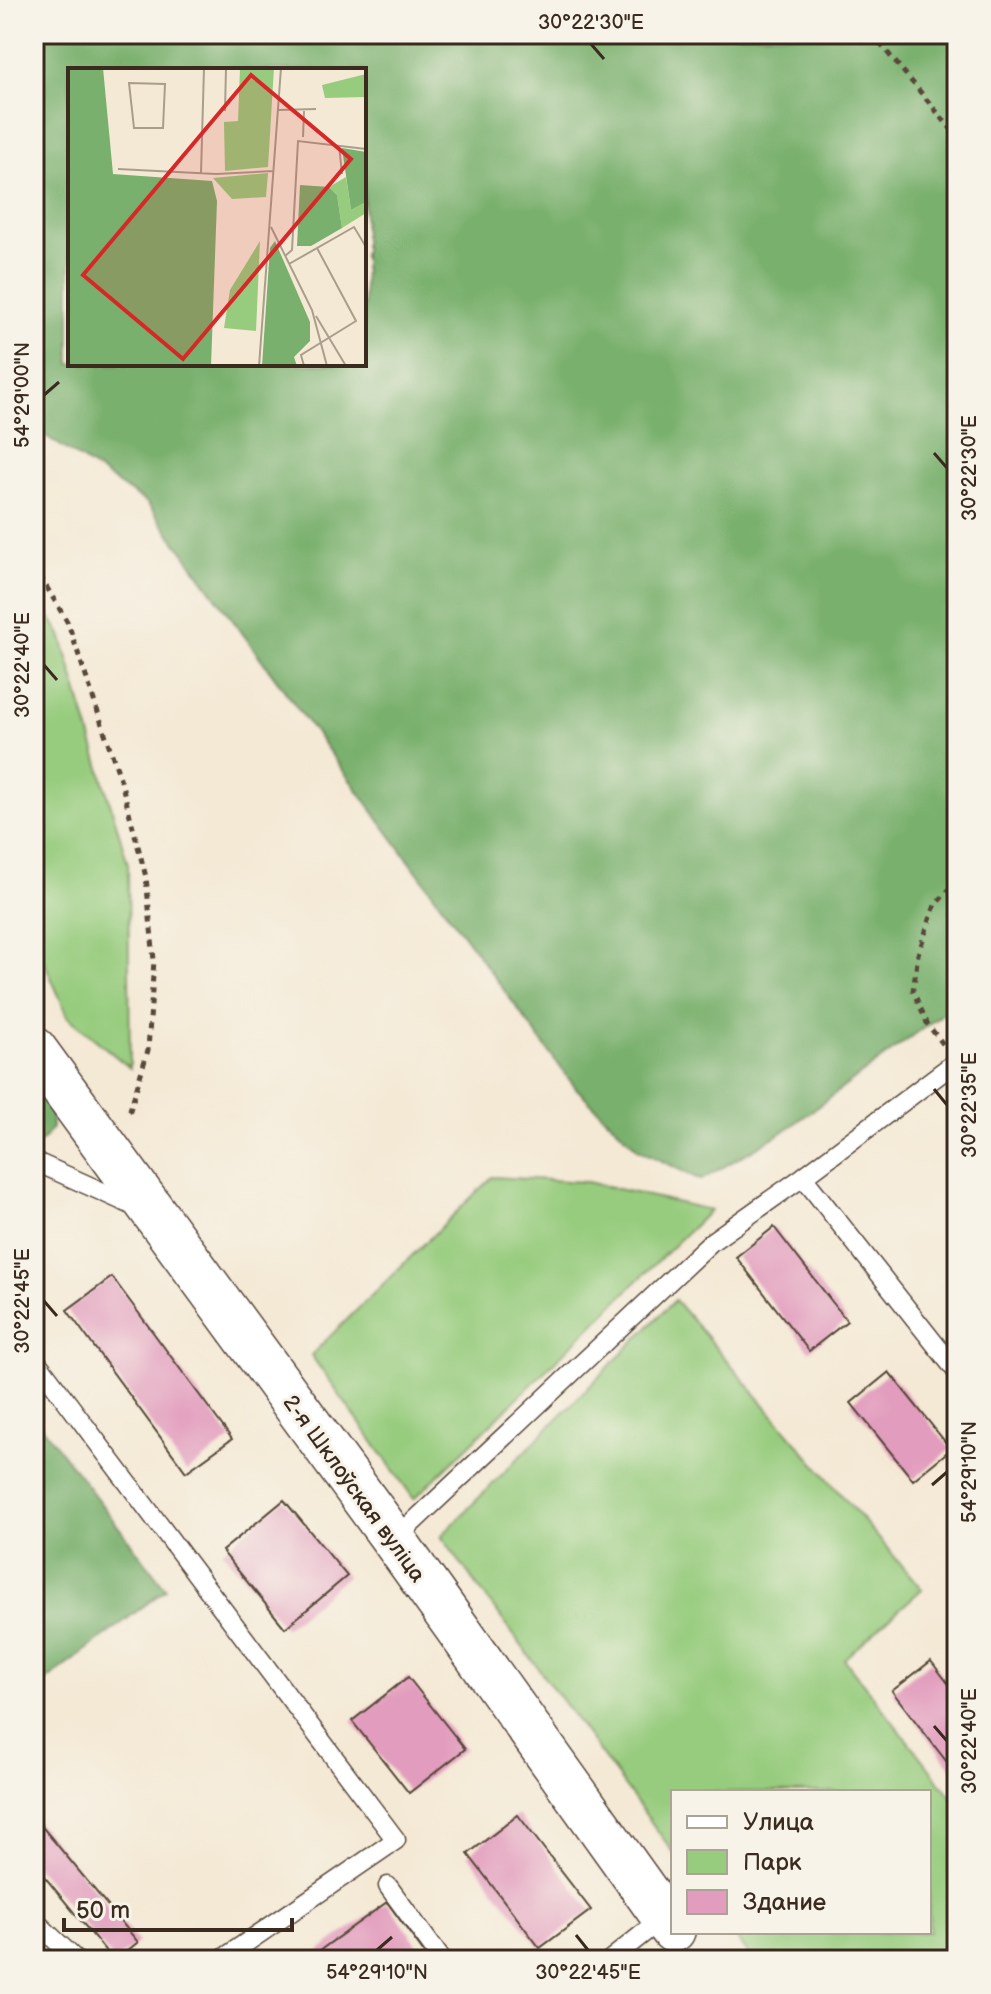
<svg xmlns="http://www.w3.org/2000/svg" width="991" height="1994" viewBox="0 0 991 1994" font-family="'Balsamiq Sans',sans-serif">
	<rect width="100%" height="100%" fill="#f7f3e8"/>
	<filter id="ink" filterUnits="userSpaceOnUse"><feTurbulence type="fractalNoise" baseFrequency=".0125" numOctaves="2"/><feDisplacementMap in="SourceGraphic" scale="16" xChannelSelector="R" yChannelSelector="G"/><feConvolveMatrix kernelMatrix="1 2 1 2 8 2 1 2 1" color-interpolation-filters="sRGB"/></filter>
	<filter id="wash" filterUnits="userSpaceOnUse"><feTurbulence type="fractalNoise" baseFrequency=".006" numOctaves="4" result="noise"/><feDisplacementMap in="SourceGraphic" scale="32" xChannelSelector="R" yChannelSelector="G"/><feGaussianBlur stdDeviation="1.8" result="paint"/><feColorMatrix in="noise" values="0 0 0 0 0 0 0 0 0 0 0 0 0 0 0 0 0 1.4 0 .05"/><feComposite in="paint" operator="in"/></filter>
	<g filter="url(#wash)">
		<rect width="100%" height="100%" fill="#f4e9d5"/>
		<path fill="#97cc7e" stroke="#697b4e" stroke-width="2" d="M34,591L61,635L128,864L130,1068L68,1017L34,938Z
			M492,1177L587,1182L710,1210L414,1499L311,1355Z
			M675,1300L922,1589L844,1659L957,1804V1960H753L732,1932H929V1792H673V1852L441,1536Z"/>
		<path fill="#79b06d" stroke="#5a6d46" stroke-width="2" fill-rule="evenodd" d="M34,34H957V1003L786,1130L701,1180L639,1150L575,1087L147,503L34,428ZM70,70H364V364H70Z
			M34,1073L51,1106L52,1128L42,1141L34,1144Z
			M34,1416L166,1589L34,1690Z"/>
		<g id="blocks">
			<path fill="#e29cbd" d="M774,1227L847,1321L809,1351L736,1257Z
				M112,1277L232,1439L186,1472L67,1310Z
				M889,1372L951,1449L913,1480L851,1403Z
				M284,1500L347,1576L285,1628L222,1551Z
				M931,1661L957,1695V1775L892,1691Z
				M408,1677L465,1749L409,1793L352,1721Z
				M518,1815L591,1910L540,1948L468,1854Z
				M34,1817L138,1942L116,1960H113L34,1864Z
				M387,1902L429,1960H326L319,1951Z"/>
		</g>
	</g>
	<g filter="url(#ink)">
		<use href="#blocks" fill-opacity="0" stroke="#574739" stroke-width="2"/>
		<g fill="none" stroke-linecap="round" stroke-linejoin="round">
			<g stroke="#574739" stroke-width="21">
				<path id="lane" d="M34,1161L136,1207
					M803,1177L957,1372
					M34,1358L396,1840L221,1960
					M394,1540L711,1242L803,1177L957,1061
					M388,1886L442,1960
					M34,1920L76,1960
					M610,1960L664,1917"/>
			</g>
			<g stroke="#574739" stroke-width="47">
				<path id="secondary" d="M34,1049L394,1540L673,1930"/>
			</g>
			<path stroke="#574739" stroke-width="5" stroke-dasharray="6 6" stroke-linecap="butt" d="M872,34L957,136
				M34,566L68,623L121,781L146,877L154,960L148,1050L130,1110L125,1114
				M943,1044L928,1025L913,991L918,954L935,905L957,881"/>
			<use href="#lane" stroke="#fff" stroke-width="18"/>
			<use href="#secondary" stroke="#fff" stroke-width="44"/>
		</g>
	</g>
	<path fill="none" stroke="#3b2a1e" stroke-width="3" d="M591,44L604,59M44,395L59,382M934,453L947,468M44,665L57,680M934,1089L947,1105M44,1301L57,1316M932,1485L947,1472M934,1726L947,1741M576,1935L588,1950M377,1950L392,1937"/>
	<g text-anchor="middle" stroke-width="6" stroke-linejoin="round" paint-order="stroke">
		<g font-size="22" fill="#3b2a1e" stroke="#f7f3e8">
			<text transform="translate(355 1488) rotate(54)" y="8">2-я Шклоўская вуліца</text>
		</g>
	</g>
	<g transform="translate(68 68)">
		<rect width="298" height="298" fill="#f4e9d5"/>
		<path d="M172,0H206L200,99L157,103L156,54L170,53ZM298,6V29L257,30L254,17ZM200,105L198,129L164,131L145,110ZM278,109L283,142L298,134V145L274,160L269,127L261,119ZM192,173L188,263L156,260L162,222Z" fill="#97cc7e"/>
		<path d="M0,0H35L45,106L144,113L149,133L143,298H0ZM274,80L298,84V134L283,142ZM232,117L261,119L269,127L274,160L243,178H229ZM207,173L242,254V273L226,289L229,298H194L202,180Z" fill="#79b06d"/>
		<path fill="none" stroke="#aa9d8c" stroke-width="2" d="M61,15L97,16L95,60H66ZM210,42L248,41M157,43L158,0M235,69L236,43M271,77L274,106M50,101L148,106L205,103M133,105L136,0M203,159L244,242L259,298M217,188L224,182L230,73L298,81M221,196L286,159L298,179M248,248L278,298M191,298L213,0M236,298L233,287L288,253L249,180"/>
		<path fill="#d62828" fill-opacity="0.15" stroke="#d62828" stroke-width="4" d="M183,7L283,91L115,291L15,207Z"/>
		<rect width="298" height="298" fill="none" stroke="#3b2a1e" stroke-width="4"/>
	</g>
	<rect width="991" height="1994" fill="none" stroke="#f7f3e8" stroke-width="88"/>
	<rect x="671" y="1790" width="260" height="144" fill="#f7f3e8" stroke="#aca397" stroke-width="2"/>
	<rect x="687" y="1816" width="40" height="12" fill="#ffffff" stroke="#aca397" stroke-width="2"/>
	<text x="743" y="1830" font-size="24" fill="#3b2a1e">Улица</text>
	<rect x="687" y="1850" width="40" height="24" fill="#97cc7e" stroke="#aca397" stroke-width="2"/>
	<text x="743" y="1870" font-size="24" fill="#3b2a1e">Парк</text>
	<rect x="687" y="1890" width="40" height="24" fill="#e29cbd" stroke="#aca397" stroke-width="2"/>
	<text x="743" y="1910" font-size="24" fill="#3b2a1e">Здание</text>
	<path d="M64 1918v12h228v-12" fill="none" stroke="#3b2a1e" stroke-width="4"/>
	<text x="76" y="1918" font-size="24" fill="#3b2a1e" stroke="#f7f3e8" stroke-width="6" paint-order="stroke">50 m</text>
	<rect x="44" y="44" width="903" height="1906" fill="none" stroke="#3b2a1e" stroke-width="3"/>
	<g font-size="20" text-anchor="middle" fill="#3b2a1e">
		<text x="591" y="29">30°22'30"E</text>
		<text transform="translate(22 395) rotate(-90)" y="7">54°29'00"N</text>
		<text transform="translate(969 468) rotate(-90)" y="7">30°22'30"E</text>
		<text transform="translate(22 665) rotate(-90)" y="7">30°22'40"E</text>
		<text transform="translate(969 1105) rotate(-90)" y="7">30°22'35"E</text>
		<text transform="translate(22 1301) rotate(-90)" y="7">30°22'45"E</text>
		<text transform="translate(969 1472) rotate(-90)" y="7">54°29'10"N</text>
		<text transform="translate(969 1741) rotate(-90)" y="7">30°22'40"E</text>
		<text x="377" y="1979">54°29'10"N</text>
		<text x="588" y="1979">30°22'45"E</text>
	</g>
</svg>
